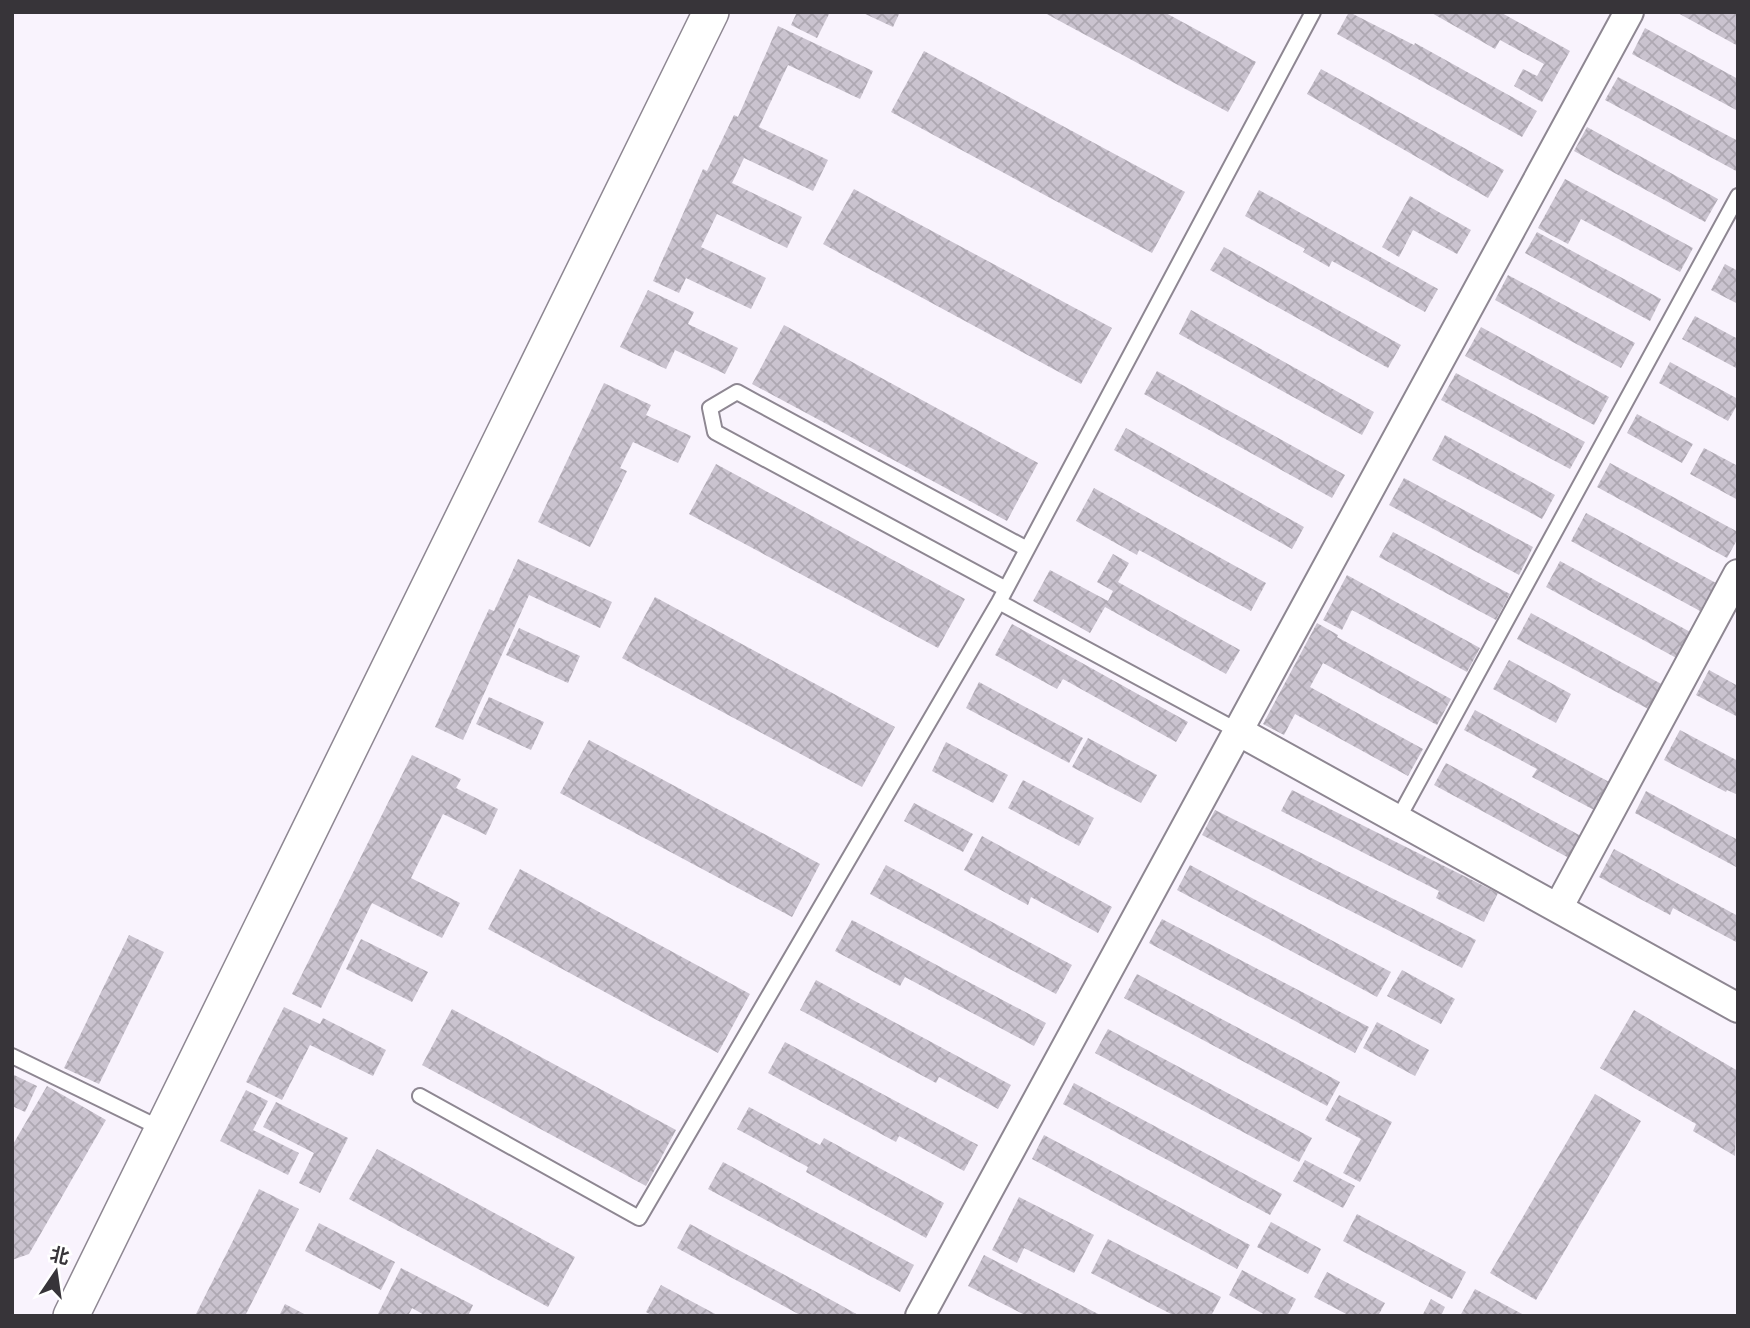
<svg xmlns="http://www.w3.org/2000/svg" width="1750" height="1328" viewBox="0 0 1750 1328" font-family="'Golos Text','Noto Sans SC',sans-serif">
	<defs>
		<pattern id="building-cross-hatch" width="8" height="8" patternUnits="userSpaceOnUse" patternTransform="scale(1.75)"><rect width="8" height="8" fill="#cac3cf"/><path d="M0 0l8 8M0 8l8-8" fill="none" stroke="#aea8b2"/></pattern>
	</defs>
	<rect width="100%" height="100%" fill="#f9f3fd"/>
	<path fill="url(#building-cross-hatch)" d="M797,12H830L817,38L791,25Z
		M861,12H900L893,27Z
		M1043,12H1164L1256,62L1228,112Z
		M1349,12L1414,45L1415,43L1537,111L1522,137L1337,34Z
		M1430,12H1500L1570,51L1542,102L1514,86L1523,69L1537,76L1544,64L1500,40L1495,49Z
		M1676,12L1738,13V46Z
		M778,26L873,71L860,99L788,65L759,127L828,160L813,191L744,158L732,183L802,217L787,248L717,214L701,247L766,278L751,309L686,278L679,293L653,281L703,169L707,171L734,115L738,117Z
		M1645,28L1738,79V111L1632,54Z
		M924,51L1185,192L1152,253L891,112Z
		M1321,69L1504,170L1488,198L1307,94Z
		M1618,77L1738,141V172L1605,100Z
		M1587,127L1718,199L1705,222L1574,151Z
		M1565,179L1693,248L1680,272L1581,219L1568,244L1538,228Z
		M854,189L1112,328L1081,384L823,244Z
		M1259,190L1438,289L1425,312L1332,261L1329,267L1303,252L1305,249L1245,216Z
		M1410,196L1471,230L1457,254L1413,230L1399,257L1382,247Z
		M1537,232L1661,299L1650,321L1525,253Z
		M1224,247L1401,345L1388,368L1210,270Z
		M1725,264L1738,271V304L1711,290Z
		M1508,275L1635,343L1621,368L1495,300Z
		M648,290L694,312L688,324L738,348L725,374L675,350L666,369L620,347Z
		M1191,310L1374,412L1362,435L1179,334Z
		M1695,316L1738,339V369L1682,339Z
		M784,325L1038,463L1007,521L752,384Z
		M1481,327L1609,397L1594,425L1465,356Z
		M1670,362L1738,399V408L1736,407L1728,421L1659,383Z
		M1157,371L1345,475L1332,498L1144,394Z
		M1456,373L1585,442L1570,469L1441,400Z
		M604,383L651,405L646,415L691,436L678,463L633,442L620,468L627,471L590,547L538,522Z
		M1637,414L1693,444L1682,463L1627,433Z
		M1126,428L1304,527L1292,549L1114,450Z
		M1445,435L1555,495L1542,519L1432,460Z
		M1704,448L1738,466V500L1690,474Z
		M1610,463L1738,532V538L1727,558L1597,487Z
		M716,464L965,599L938,648L689,514Z
		M1404,478L1533,547L1519,575L1389,505Z
		M1094,488L1266,583L1251,611L1139,550L1137,555L1076,521Z
		M1586,513L1716,583L1700,611L1571,541Z
		M1393,532L1510,594L1496,620L1379,557Z
		M1113,554L1129,563L1118,582L1240,650L1226,674L1105,607L1090,633L1033,601L1050,570L1108,601L1113,591L1097,582Z
		M518,559L612,602L600,628L529,595L463,740L435,727L489,609L494,611Z
		M1560,561L1694,634L1680,660L1546,587Z
		M1347,575L1480,648L1467,672L1352,610L1342,630L1323,620Z
		M655,597L895,727L862,787L622,658Z
		M1531,613L1665,686L1652,711L1517,639Z
		M1317,623L1338,635L1337,637L1451,699L1437,725L1323,663L1310,687L1423,749L1408,776L1295,714L1284,735L1263,724Z
		M1012,624L1188,722L1176,742L1063,679L1057,689L995,655Z
		M519,628L580,656L568,683L506,655Z
		M1509,660L1571,694L1556,723L1493,689Z
		M1709,670L1738,686V717L1696,695Z
		M979,682L1083,738L1069,763L966,708Z
		M489,697L544,722L531,750L476,724Z
		M1475,710L1611,783L1596,811L1532,777L1537,769L1464,730Z
		M1680,730L1738,761V795L1727,790L1726,792L1664,760Z
		M1088,738L1157,775L1141,803L1072,767Z
		M589,740L820,864L792,917L560,793Z
		M946,742L1008,775L993,803L932,771Z
		M412,755L461,779L456,788L498,809L486,835L443,814L411,878L460,903L442,938L372,903L321,1008L292,994Z
		M1446,763L1581,836L1569,858L1434,785Z
		M1023,780L1094,818L1079,846L1008,808Z
		M1292,790L1498,893L1484,922L1436,898L1439,891L1281,811Z
		M1646,791L1738,840V868L1635,813Z
		M914,803L973,834L963,852L904,821Z
		M1215,810L1476,940L1462,968L1202,835Z
		M982,836L1112,907L1098,933L1031,897L1028,905L964,870Z
		M1614,849L1738,916V943L1673,908L1670,915L1599,877Z
		M886,865L1072,965L1056,994L870,894Z
		M1190,865L1391,972L1377,997L1177,890Z
		M520,869L750,994L718,1053L488,929Z
		M1162,919L1369,1027L1355,1053L1149,943Z
		M852,920L1046,1023L1034,1046L905,977L900,986L835,951Z
		M129,935L164,952L99,1084L64,1068Z
		M361,939L428,972L412,1002L346,969Z
		M1402,970L1455,999L1441,1024L1387,996Z
		M1137,974L1340,1082L1327,1106L1124,998Z
		M816,980L1011,1085L998,1109L939,1077L936,1083L800,1010Z
		M284,1007L320,1024L323,1018L386,1050L373,1076L310,1045L282,1100L246,1082Z
		M452,1009L676,1130L646,1186L422,1065Z
		M1634,1010L1738,1071L1735,1156L1693,1131L1696,1124L1600,1068Z
		M1377,1022L1429,1050L1415,1076L1363,1048Z
		M1108,1029L1312,1138L1299,1162L1095,1053Z
		M785,1042L978,1145L964,1171L899,1136L896,1142L768,1073Z
		M12,1074L37,1086L25,1112L12,1106Z
		M1074,1083L1282,1194L1270,1215L1063,1104Z
		M47,1086L106,1120L29,1254L12,1260V1146Z
		M246,1090L268,1101L253,1130L299,1153L288,1175L220,1141Z
		M1595,1094L1641,1121L1536,1300L1490,1273Z
		M1339,1095L1392,1122L1360,1182L1343,1173L1361,1139L1325,1120Z
		M276,1102L348,1138L320,1193L299,1183L314,1153L263,1127Z
		M749,1107L820,1145L824,1138L944,1203L926,1238L806,1172L808,1167L737,1129Z
		M1044,1135L1250,1245L1237,1269L1032,1159Z
		M377,1149L575,1257L548,1307L349,1199Z
		M1305,1160L1355,1186L1343,1208L1293,1181Z
		M723,1162L914,1265L900,1292L708,1189Z
		M259,1189L299,1209L245,1316H195Z
		M1019,1197L1094,1235L1074,1273L1024,1248L1017,1263L992,1250Z
		M1357,1214L1466,1272L1452,1299L1343,1241Z
		M1271,1222L1321,1249L1308,1274L1257,1247Z
		M319,1223L395,1262L381,1290L305,1251Z
		M690,1224L835,1302L860,1316H802L677,1248Z
		M1108,1239L1221,1297L1211,1316H1175L1091,1273Z
		M984,1255L1102,1316H1027L968,1286Z
		M401,1268L473,1305L468,1316H426L412,1308L408,1316H377Z
		M1242,1270L1296,1299L1287,1316H1267L1229,1295Z
		M1327,1272L1385,1303L1378,1316H1350L1314,1297Z
		M661,1285L719,1316H653L646,1312Z
		M1475,1289L1526,1316H1460Z
		M1431,1299L1445,1307L1441,1316H1422Z
		M285,1304L308,1316H279Z"/>
	<g fill="none" stroke-linecap="round" stroke-linejoin="round">
		<g stroke="#8e8792" stroke-width="18">
			<path id="service" d="M1006,589L715,432L710,408L737,392L1027,549
				M999,602L1238,731
				M1398,819L1738,196
				M12,1056L162,1129
				M420,1096L639,1218L999,602L1313,12"/>
		</g>
		<g stroke="#8e8792" stroke-width="32">
			<path id="minor" d="M1238,731L1738,1008
				M1558,908L1738,574
				M920,1316L1629,12"/>
		</g>
		<g stroke="#8e8792" stroke-width="38">
			<path id="tertiary" d="M71,1316L711,12"/>
		</g>
		<use href="#service" stroke="#fff" stroke-width="14"/>
		<use href="#minor" stroke="#fff" stroke-width="28"/>
		<use href="#tertiary" stroke="#fff" stroke-width="35"/>
	</g>
	<rect width="1750" height="1328" fill="none" stroke="#373439" stroke-width="28"/>
	<g transform="translate(56 1272) rotate(13)" stroke="#ffffff" stroke-width="5" paint-order="stroke">
	<path d="M0-5L12 26L0 18L-12 26Z" fill="#373439"/>
	<text y="-10" font-size="19" font-weight="bold" text-anchor="middle" fill="#373439">北</text>
	</g>
</svg>
